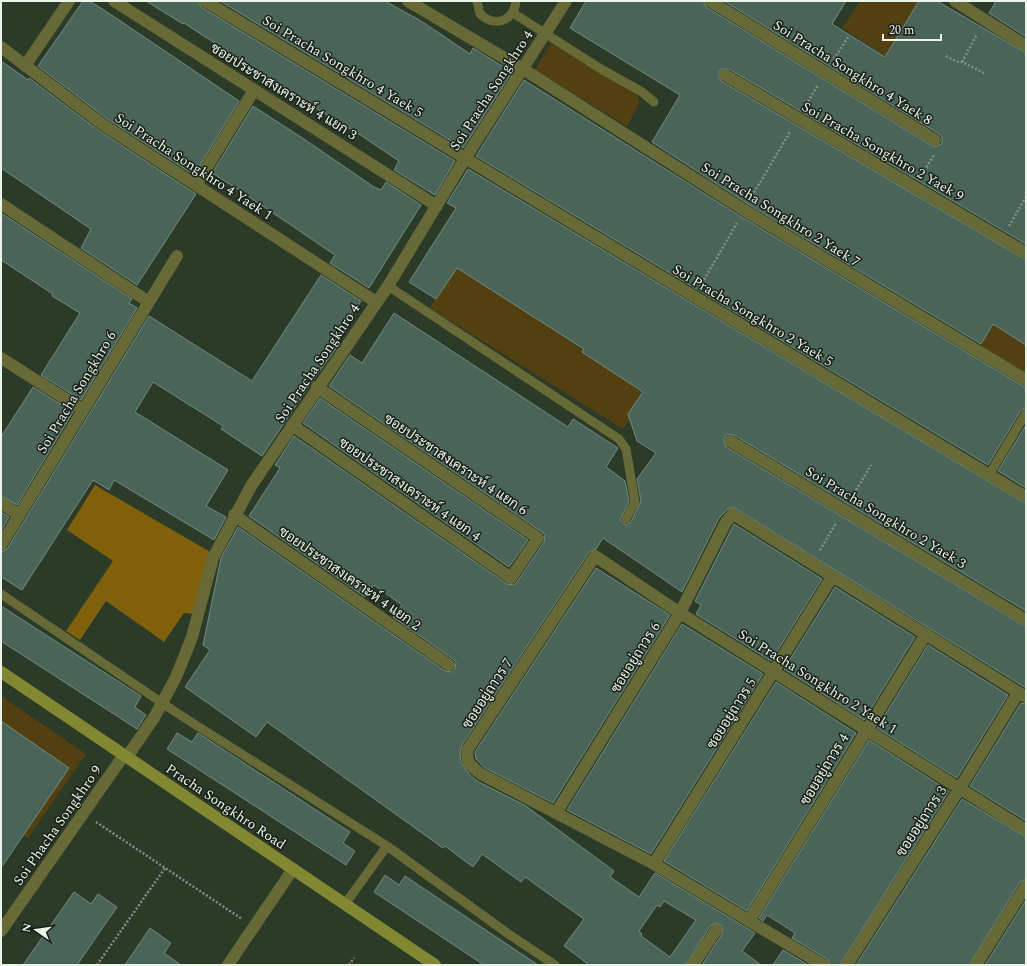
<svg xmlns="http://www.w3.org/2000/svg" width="1027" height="966" viewBox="0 0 1027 966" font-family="Spectral,Sarabun,serif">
	<rect width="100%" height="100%" fill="#2c3a28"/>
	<path fill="#534012" d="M860,1H922L887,57L842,28Z
		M551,43L636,94L640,102L627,126L535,70Z
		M459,254L652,386L623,429L430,308Z
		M998,314L1026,330V374L979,348Z
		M1,696L86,754L28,838L1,821Z"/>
	<path fill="#80600a" d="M95,485L212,553L193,614L184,613L164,642L106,601L80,640L66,631L113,561L67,530Z"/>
	<path fill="#4a6459" stroke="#718c80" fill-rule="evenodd" d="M83,1H89L104,10L239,101L194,175L106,118L38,66Z
		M146,1H198L201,7L455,161L435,195L430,192L394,170L399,161L362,136L307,103L184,23L183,24Z
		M220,1H385L421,21L470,54L473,48L512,72L463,148Z
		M586,1H703L706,7L934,147L942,144V137L939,134L724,1H846L832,24L885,57L919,1H937L1026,53V244L729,69H721L718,75L721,81L1026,260V345L993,324L981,344L748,204L652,142L680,95L570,28Z
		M996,1H1026V37L989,13Z
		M1,61L28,80L29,78L98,130L196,194L137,285L81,248L91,229L1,168Z
		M524,80L740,216L1026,388V407L1021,410L988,465L476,156Z
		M253,106L304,139L374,187L381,190L386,182L421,205L369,288L330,263L335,255L248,196L214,174L208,180Z
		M468,169L1026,504V611L734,435L727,434L723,440L726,447L1026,627V688L733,507L728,509L719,518L682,592L603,538L596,549L589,552L462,745L460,753L461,762L469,774L477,781L526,806L614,871L610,877L639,897L655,873L755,933L742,951L761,965H702L722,934V926L716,923L710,926L686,965H589L564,946L584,919L525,877L521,882L482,854L473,867L445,846L443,848L267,722L256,737L185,687L210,650L203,645L221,558L238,527L445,671L452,672L455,669L456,662L453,659L393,617L402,605L374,585L365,597L249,516L280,468L275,465L294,436L507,584L514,585L517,582L544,542L545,535L542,532L329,386L350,355L362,363L394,313L568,427L573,419L618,448L606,467L625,481L629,501L620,520L626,525L631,522L641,501L637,479L656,453L637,441L628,414L643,392L582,352L584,349L457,268L436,299L409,282L456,208L447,203ZM664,901L696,920L670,957L641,936L642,934L639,931L657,905L660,907Z
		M1,213L132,299L129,303L137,308L81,400L41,375L80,313L52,296L53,294L1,260Z
		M321,275L361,301L333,344L337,347L311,383L262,456L221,429L223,426L153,382L135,412L228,470L206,506L226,517L214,540L114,480L109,490L93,480L22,590L1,577V552L7,549L149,316L252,381Z
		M33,387L73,412L17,505L1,496V437Z
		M320,398L528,540L509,567L303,423Z
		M1026,425V488L998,471Z
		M1,512L9,517L1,531Z
		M734,524L822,579L771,661L696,614L701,605L695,601Z
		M596,568L670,615L553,803L485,768L476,759L475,752Z
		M835,587L915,637L864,720L784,669Z
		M1,606L141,696L135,707L146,715L137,729L1,641Z
		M682,624L763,674L651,854L567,810Z
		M928,645L1008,695L957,778L877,728Z
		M776,682L856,733L747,911L664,861Z
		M1021,703L1026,704V821L970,786Z
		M1,721L69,768L1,868Z
		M177,733L192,742L198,733L350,832L343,843L355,851L346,865L167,749Z
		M869,740L949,791L840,965H830L827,959L792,938L795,933L767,915L763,921L759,918Z
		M962,799L1026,837V879L1020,882L969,965H856Z
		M385,875L399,885L405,876L538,965H484L374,892Z
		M74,892L91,904L98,894L117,907L77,965H23Z
		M1026,900V965H985Z
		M150,928L171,943L164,953L181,965H125Z
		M783,950L808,965H773Z"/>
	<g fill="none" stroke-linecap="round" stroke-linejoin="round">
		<path stroke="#849181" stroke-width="2.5" stroke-dasharray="2 2" stroke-linecap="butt" d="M946,56L958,62H962L984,73
			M834,59L848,37
			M962,62L977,34
			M806,105L818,85
			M922,174L934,155
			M752,196L790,132
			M1009,226L1026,197
			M702,283L737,223
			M852,497L871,465
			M820,550L836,523
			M96,822L242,919
			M97,965L165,868
			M349,965L354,958"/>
		<path stroke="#676a37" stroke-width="9" d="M477,1L480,14C495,28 514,21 516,1
			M513,13L601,69L642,92L654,102
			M388,286L619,439L626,449L635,502L626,519
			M989,475L1026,413
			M1,594L177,713L387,846L507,933L555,965
			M345,904L387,846"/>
		<path stroke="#676a37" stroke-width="12" d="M114,1L437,206
			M205,1L1026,497
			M408,1L523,69L744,210L1026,380
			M710,1L935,140
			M955,1L1026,46
			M1,47L102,124L376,302
			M25,66L69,1
			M725,75L1026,253
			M196,185L254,90
			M1,204L149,302
			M1,358L83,410
			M292,425L511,578L538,538L317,387
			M730,441L1026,620
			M1,503L19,515
			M234,515L449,665
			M1,545L177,256
			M127,757L155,716L176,677L192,637L213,558L251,486L388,286L466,157L566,1
			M556,813L680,613L726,522L733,514L1026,697
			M654,864L832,577
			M749,921L926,634
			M1,931L124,755
			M228,965L293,869
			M693,965L716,930
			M823,965L654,864L481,774C471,766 465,762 468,749L595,556L680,613L1026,830
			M847,965L960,788L1018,693
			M976,965L1026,886"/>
		<path stroke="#828731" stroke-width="12" d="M1,672L435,965"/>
	</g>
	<g text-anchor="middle" stroke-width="3" stroke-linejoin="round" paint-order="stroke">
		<g font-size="14" fill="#ebf5e9" stroke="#181f17">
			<text transform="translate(343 66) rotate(31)" y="5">Soi Pracha Songkhro 4 Yaek 5</text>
			<text transform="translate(853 72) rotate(32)" y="5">Soi Pracha Songkhro 4 Yaek 8</text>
			<text transform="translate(491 90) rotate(-57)" y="5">Soi Pracha Songkhro 4</text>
			<text transform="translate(284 91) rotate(32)" y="5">ซอยประชาสงเคราะห์ 4 แยก 3</text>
			<text transform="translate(883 151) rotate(30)" y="5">Soi Pracha Songkhro 2 Yaek 9</text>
			<text transform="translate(194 166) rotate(33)" y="5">Soi Pracha Songkhro 4 Yaek 1</text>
			<text transform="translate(781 214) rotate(32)" y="5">Soi Pracha Songkhro 2 Yaek 7</text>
			<text transform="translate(753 315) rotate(31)" y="5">Soi Pracha Songkhro 2 Yaek 5</text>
			<text transform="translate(317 363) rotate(-56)" y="5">Soi Pracha Songkhro 4</text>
			<text transform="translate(76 392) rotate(-59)" y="5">Soi Pracha Songkhro 6</text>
			<text transform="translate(456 464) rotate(34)" y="5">ซอยประชาสงเคราะห์ 4 แยก 6</text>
			<text transform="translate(410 489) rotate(35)" y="5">ซอยประชาสงเคราะห์ 4 แยก 4</text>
			<text transform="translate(886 517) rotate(31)" y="5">Soi Pracha Songkhro 2 Yaek 3</text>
			<text transform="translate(350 578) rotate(35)" y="5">ซอยประชาสงเคราะห์ 4 แยก 2</text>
			<text transform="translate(635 657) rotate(-58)" y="5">ซอยอยู่ถาวร 6</text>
			<text transform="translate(818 681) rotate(32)" y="5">Soi Pracha Songkhro 2 Yaek 1</text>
			<text transform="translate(487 693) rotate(-57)" y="5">ซอยอยู่ถาวร 7</text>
			<text transform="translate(731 713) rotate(-58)" y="5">ซอยอยู่ถาวร 5</text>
			<text transform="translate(824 769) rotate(-59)" y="5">ซอยอยู่ถาวร 4</text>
			<text transform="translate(226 806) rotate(34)" y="5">Pracha Songkhro Road</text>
			<text transform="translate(921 821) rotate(-57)" y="5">ซอยอยู่ถาวร 3</text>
			<text transform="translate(57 825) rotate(-55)" y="5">Soi Phacha Songkhro 9</text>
		</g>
	</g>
	<rect width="1027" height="966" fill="none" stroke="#ebf5e9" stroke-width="4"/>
	<g transform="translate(36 930) rotate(283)" stroke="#181f17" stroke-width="3" paint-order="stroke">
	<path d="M0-3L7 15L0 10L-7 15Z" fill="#ebf5e9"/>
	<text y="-6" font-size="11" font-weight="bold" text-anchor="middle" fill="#ebf5e9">N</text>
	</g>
	<path d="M883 34v6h58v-6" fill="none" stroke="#ebf5e9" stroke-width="2"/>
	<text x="889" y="34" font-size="12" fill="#ebf5e9" stroke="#181f17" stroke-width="3" paint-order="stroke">20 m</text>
</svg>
